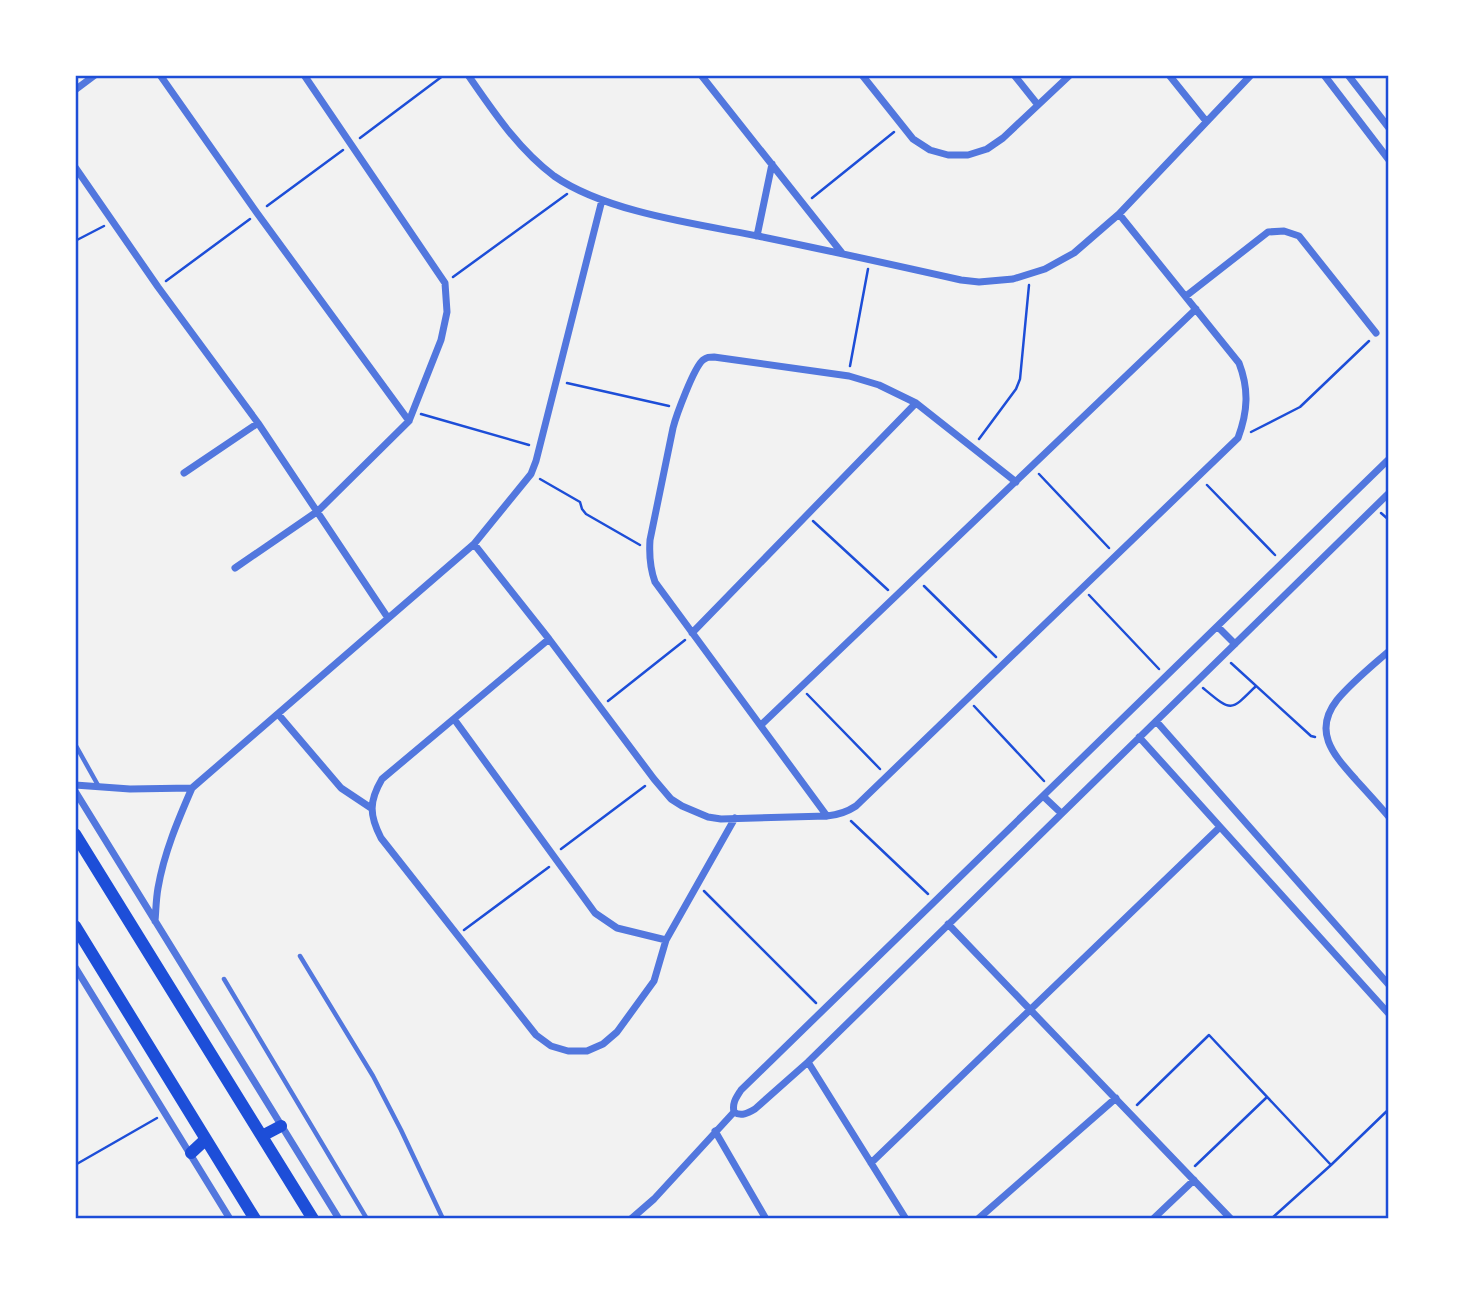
<svg xmlns="http://www.w3.org/2000/svg" width="1464" height="1294" viewBox="0 0 1464 1294" font-family="Raleway,sans-serif">
	<rect width="100%" height="100%" fill="#f2f2f2"/>
	<g fill="none" stroke-linecap="round" stroke-linejoin="round">
		<path stroke="#1d4ed8" stroke-width="2.5" d="M360,138L444,75
			M812,198L894,132
			M267,206L343,150
			M75,241L104,226
			M453,277L567,194
			M166,281L250,219
			M850,366L868,269
			M567,383L669,406
			M421,414L529,445
			M1251,432L1300,407L1369,341
			M979,439L1016,389L1020,379L1029,285
			M1039,474L1109,548
			M540,479L580,502L582,509L586,514L640,545
			M1207,485L1275,555
			M1381,513L1389,520
			M813,521L888,590
			M924,586L996,657
			M1089,595L1159,669
			M1231,663L1311,736L1315,737
			M1203,688C1232,712 1230,712 1256,686
			M807,694L880,769
			M608,701L685,640
			M974,706L1044,781
			M851,821L928,894
			M561,849L645,786
			M704,891L816,1003
			M464,930L549,867
			M1137,1105L1209,1035L1331,1165
			M75,1165L157,1118
			M1195,1166L1266,1098
			M1271,1219L1331,1165L1389,1109"/>
		<path stroke="#5277de" stroke-width="4.5" d="M75,744L99,787
			M300,956L373,1076L401,1130L443,1219
			M224,979L367,1219"/>
		<path stroke="#5277de" stroke-width="7" d="M160,75L257,213L409,421
			M468,75C493,111 518,149 554,176C606,212 696,224 758,236C826,250 894,265 961,280L979,282L1013,279L1045,269L1074,253L1119,214L1251,75
			M701,75L842,253
			M862,75L913,139L930,150L948,155H968L987,149L1003,138L1070,75
			M1014,75L1038,105
			M1169,75L1206,121
			M1324,75L1389,160
			M1348,75L1389,128
			M75,90L95,75
			M75,167L158,287L258,423L388,618
			M757,236L772,164
			M1186,296L1268,232L1284,231L1299,236L1376,333
			M184,473L258,423
			M474,544L549,639L654,779L671,799L682,806L708,817L721,819L827,816C838,815 847,812 856,806L1238,438C1248,411 1249,389 1239,363L1119,214
			M235,568L318,511L409,421L441,340L447,312L445,283L304,75
			M1218,627L1235,644
			M692,633L916,403
			M549,639L382,779C369,801 369,815 381,838L536,1035L551,1046L568,1051H587L603,1044L617,1032L654,981L666,940L735,818
			M1389,651C1372,666 1352,682 1337,700C1312,732 1334,755 1356,780C1367,792 1378,804 1389,817
			M278,714L341,788L371,808
			M454,719L595,913L617,928L666,940
			M1156,721L1389,985
			M761,725L1196,309
			M1139,737L1389,1014
			M75,785L130,789L192,788
			M75,791L339,1219
			M1043,796L1061,813
			M827,816L655,582C650,568 649,555 650,540L673,428C676,416 694,367 703,360C707,357 709,357 714,357L849,376L879,385L916,403L1016,482
			M155,921C156,910 156,899 158,888C164,853 178,820 192,788L474,544L531,474L536,461L602,200
			M948,924L1231,1219
			M75,967L230,1219
			M808,1062L906,1219
			M734,1112C741,1117 748,1113 755,1109L808,1062L1389,493
			M715,1131L766,1219
			M871,1163L1220,827
			M631,1219L654,1199L734,1112C732,1103 736,1098 741,1090L1389,459
			M978,1219L1116,1098
			M1153,1219L1194,1180"/>
		<path stroke="#1d4ed8" stroke-width="12" d="M75,834L313,1219
			M75,926L255,1219
			M262,1136L281,1126
			M191,1153L206,1139"/>
	</g>
	<rect width="1464" height="1294" fill="none" stroke="#ffffff" stroke-width="154"/>
	<rect x="77" y="77" width="1310" height="1140" fill="none" stroke="#1d4ed8" stroke-width="2.5"/>
</svg>
